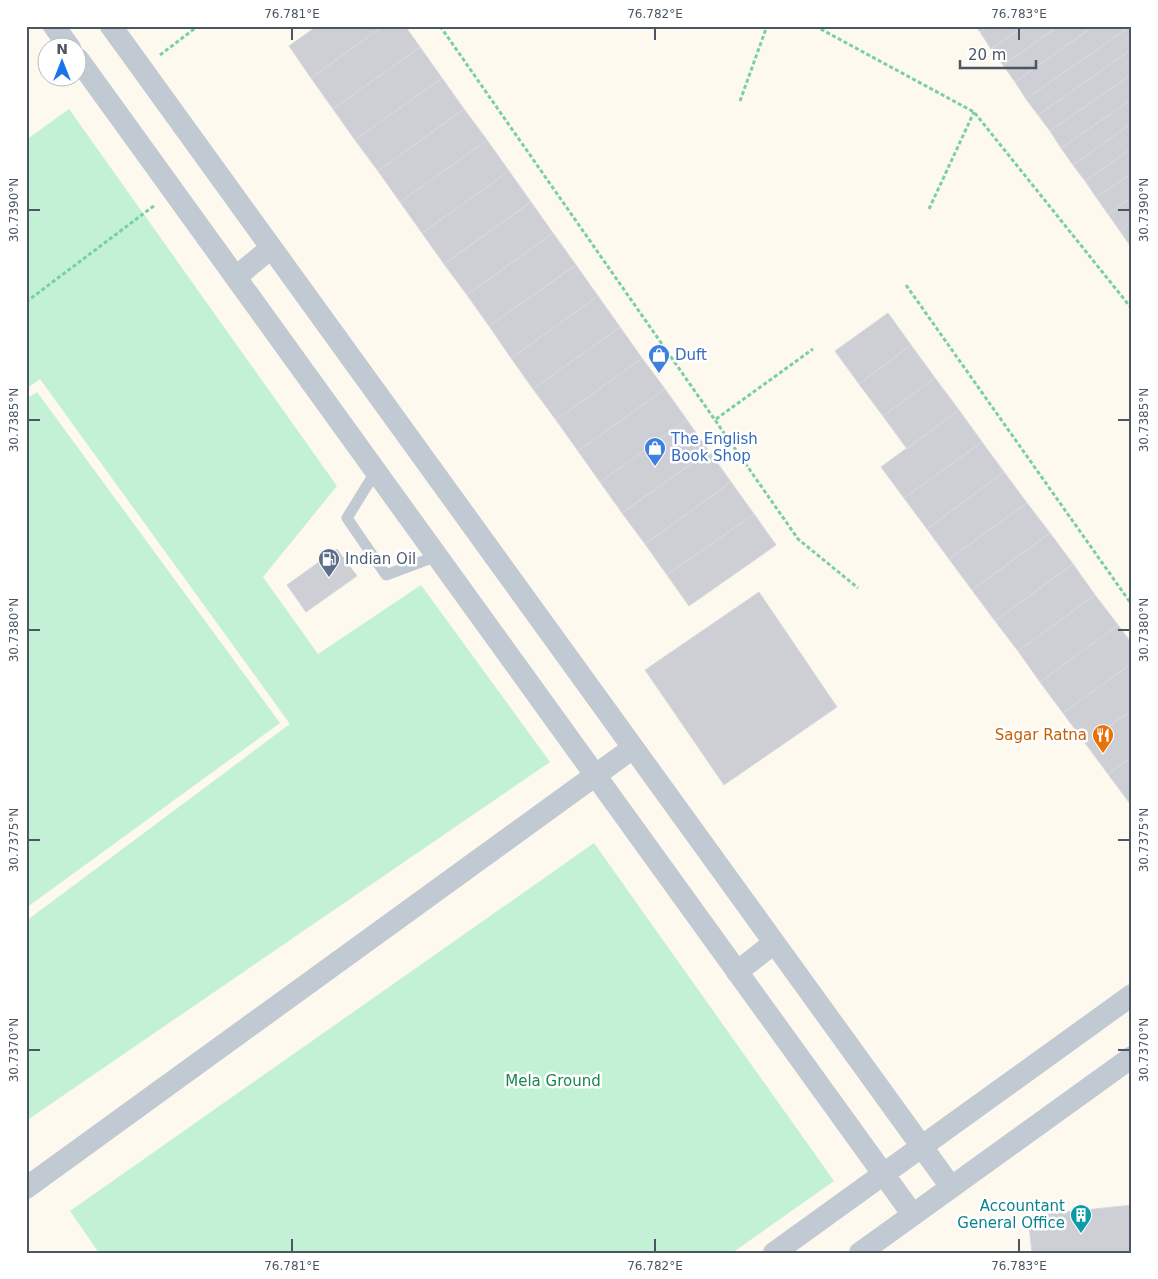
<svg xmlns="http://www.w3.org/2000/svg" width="1158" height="1279" viewBox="0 0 1158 1279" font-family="'DejaVu Sans',sans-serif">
	<rect width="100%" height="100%" fill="#f5f3f3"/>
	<path fill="#fdf9ef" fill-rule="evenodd" d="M26,26H1132V1253H26ZM48,48H78V78H48Z"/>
	<path fill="#c3f1d5" d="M69,109L337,486L263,577L318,654L421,585L550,762L26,1121V921L290,724L40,379L26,389V140Z
		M37,392L280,723L26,908V399Z
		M594,843L834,1181L732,1253H99L70,1211Z"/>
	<path fill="#cdcfd5" stroke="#d7d9de" d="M317,26H383L311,78L289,46Z
		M383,26H405L420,47L333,109L311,78Z
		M976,26H988L980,32Z
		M988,26H1024L991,49L980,32Z
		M1024,26H1059L1003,65L991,49Z
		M1059,26H1094L1015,82L1003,65Z
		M1094,26L1129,27L1026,99L1015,82Z
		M1129,27L1132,31V49L1038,115L1026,99Z
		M420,47L442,78L355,140L333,109Z
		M1132,49V74L1050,131L1038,115Z
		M1132,74V99L1061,148L1050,131Z
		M442,78L464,109L378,171L355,140Z
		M1132,99V123L1073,165L1061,148Z
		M464,109L487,140L400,202L378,171Z
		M1132,123V148L1085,181L1073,165Z
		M487,140L509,171L422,233L400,202Z
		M1132,148V173L1096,197L1085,181Z
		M509,171L531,202L444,264L422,233Z
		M1132,173V197L1108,214L1096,197Z
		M1132,197V222L1120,231L1108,214Z
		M531,202L553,233L467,295L444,264Z
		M1132,222V247H1131L1120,231Z
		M553,233L576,265L489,326L467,295Z
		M576,265L598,296L511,358L489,326Z
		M598,296L620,327L533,389L511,358Z
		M888,313L911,345L859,384L835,351Z
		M620,327L642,358L556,420L533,389Z
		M911,345L935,378L883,416L859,384Z
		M642,358L665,389L578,451L556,420Z
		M935,378L959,410L907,449L883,416Z
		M665,389L687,420L600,482L578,451Z
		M959,410L982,442L904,498L881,467Z
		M687,420L709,451L622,513L600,482Z
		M982,442L1004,472L927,529L904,498Z
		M709,451L731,482L645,544L622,513Z
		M1004,472L1027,503L949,559L927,529Z
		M731,482L754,514L667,575L645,544Z
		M1027,503L1050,533L972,590L949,559Z
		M754,514L776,545L689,606L667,575Z
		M1050,533L1073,564L995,621L972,590Z
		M337,549L357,576L306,612L287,585Z
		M1073,564L1095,595L1018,651L995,621Z
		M759,592L837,707L724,785L645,670Z
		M1095,595L1118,625L1040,682L1018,651Z
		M1118,625L1132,644V663L1063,713L1040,682Z
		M1132,663V710L1085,743L1063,713Z
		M1132,710V757L1108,774L1085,743Z
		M1132,757V804L1131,805L1108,774Z
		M1132,1205V1253H1032L1028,1216Z"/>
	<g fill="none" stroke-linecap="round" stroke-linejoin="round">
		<path stroke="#7ad0a6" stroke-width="3" stroke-dasharray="4 2.5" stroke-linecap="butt" d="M440,26L798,539L858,588
			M815,26L974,112L1132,309
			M160,55L198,26
			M740,101L767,26
			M929,209L974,112
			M906,285L1132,605
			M26,302L155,205
			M716,419L813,349"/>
		<path stroke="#c1cad2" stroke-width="11" d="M376,471L347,518L386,575L437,556"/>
		<path stroke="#c1cad2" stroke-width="22" d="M54,26L70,48
			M111,26L951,1187
			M78,59L913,1215
			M236,277L271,248
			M737,972L774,943
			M26,1188L633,748
			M774,1253L1132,995
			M860,1253L1132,1057"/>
	</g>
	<path fill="none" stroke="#4a5661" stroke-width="2" d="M292,28V40M655,28V40M1019,28V40M28,210H40M1118,210H1130M28,420H40M1118,420H1130M28,630H40M1118,630H1130M28,840H40M1118,840H1130M28,1050H40M1118,1050H1130M292,1239V1252M655,1239V1252M1019,1239V1252"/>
	<defs>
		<g id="shop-pin" transform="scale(1.125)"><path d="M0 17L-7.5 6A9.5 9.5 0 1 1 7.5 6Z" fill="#3f7fe0" stroke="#fff"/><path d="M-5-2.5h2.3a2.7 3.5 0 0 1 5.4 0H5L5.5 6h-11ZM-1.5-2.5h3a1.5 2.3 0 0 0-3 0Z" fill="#fff"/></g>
		<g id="fuel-pin" transform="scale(1.125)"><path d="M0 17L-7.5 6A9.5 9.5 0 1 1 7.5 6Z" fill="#5c6f8a" stroke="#fff"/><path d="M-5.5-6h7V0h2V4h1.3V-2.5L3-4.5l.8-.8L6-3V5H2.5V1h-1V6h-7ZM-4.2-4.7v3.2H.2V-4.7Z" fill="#fff"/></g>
		<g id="restaurant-pin" transform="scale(1.125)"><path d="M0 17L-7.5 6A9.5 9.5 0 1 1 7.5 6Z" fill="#e8710a" stroke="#fff"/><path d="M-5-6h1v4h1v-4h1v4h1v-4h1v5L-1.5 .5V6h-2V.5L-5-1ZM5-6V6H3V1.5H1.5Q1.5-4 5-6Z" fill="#fff"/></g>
		<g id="building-pin" transform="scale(1.125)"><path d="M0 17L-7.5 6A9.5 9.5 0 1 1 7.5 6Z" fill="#0f9aa8" stroke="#fff"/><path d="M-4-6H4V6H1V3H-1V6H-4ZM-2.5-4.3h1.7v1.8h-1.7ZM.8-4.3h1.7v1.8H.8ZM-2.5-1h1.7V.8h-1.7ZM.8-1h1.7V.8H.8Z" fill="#fff"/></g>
	</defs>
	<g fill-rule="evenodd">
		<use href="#shop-pin" x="659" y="355"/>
		<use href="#shop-pin" x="655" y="448"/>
		<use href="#fuel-pin" x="329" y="559"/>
		<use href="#restaurant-pin" x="1103" y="735"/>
		<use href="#building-pin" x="1081" y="1215"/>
	</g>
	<g text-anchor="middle" stroke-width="5" stroke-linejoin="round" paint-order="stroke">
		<g font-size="15" fill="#366cbe" stroke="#fff" text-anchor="start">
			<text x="675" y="360">Duft</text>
			<text x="671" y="444">The English<tspan x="671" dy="17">Book Shop</tspan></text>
		</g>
		<g font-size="15" fill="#4e5e75" stroke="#fff" text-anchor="start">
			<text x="345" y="564">Indian Oil</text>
		</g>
		<g font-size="15" fill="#c56008" stroke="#fff" text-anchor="end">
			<text x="1087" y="740">Sagar Ratna</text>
		</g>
		<g font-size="15" fill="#17864f" stroke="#fff">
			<text x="553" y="1086">Mela Ground</text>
		</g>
		<g font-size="15" fill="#0d838f" stroke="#fff" text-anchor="end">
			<text x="1065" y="1211">Accountant<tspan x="1065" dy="17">General Office</tspan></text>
		</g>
	</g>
	<rect width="1158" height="1279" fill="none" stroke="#ffffff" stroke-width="55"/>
	<g transform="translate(62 62)"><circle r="24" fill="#ffffff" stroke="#b7bbc0"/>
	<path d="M0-4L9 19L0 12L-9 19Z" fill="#1a73e8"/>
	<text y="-8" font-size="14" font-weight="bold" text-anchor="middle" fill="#4a5661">N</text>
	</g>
	<path d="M960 60v8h76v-8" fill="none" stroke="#4a5661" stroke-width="2.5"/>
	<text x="968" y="60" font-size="15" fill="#4a5661" stroke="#ffffff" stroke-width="4" paint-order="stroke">20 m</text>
	<rect x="28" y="28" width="1102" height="1224" fill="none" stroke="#4a5661" stroke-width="2"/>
	<g font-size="12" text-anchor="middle" fill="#4a5661">
		<text x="292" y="18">76.781°E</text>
		<text x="655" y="18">76.782°E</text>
		<text x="1019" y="18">76.783°E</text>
		<text transform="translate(14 210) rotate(-90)" y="4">30.7390°N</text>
		<text transform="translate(1144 210) rotate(-90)" y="4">30.7390°N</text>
		<text transform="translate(14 420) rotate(-90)" y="4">30.7385°N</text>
		<text transform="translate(1144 420) rotate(-90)" y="4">30.7385°N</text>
		<text transform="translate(14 630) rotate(-90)" y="4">30.7380°N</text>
		<text transform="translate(1144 630) rotate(-90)" y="4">30.7380°N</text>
		<text transform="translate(14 840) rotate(-90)" y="4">30.7375°N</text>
		<text transform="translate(1144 840) rotate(-90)" y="4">30.7375°N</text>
		<text transform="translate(14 1050) rotate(-90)" y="4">30.7370°N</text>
		<text transform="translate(1144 1050) rotate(-90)" y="4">30.7370°N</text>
		<text x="292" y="1270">76.781°E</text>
		<text x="655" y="1270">76.782°E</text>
		<text x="1019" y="1270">76.783°E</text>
	</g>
</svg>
